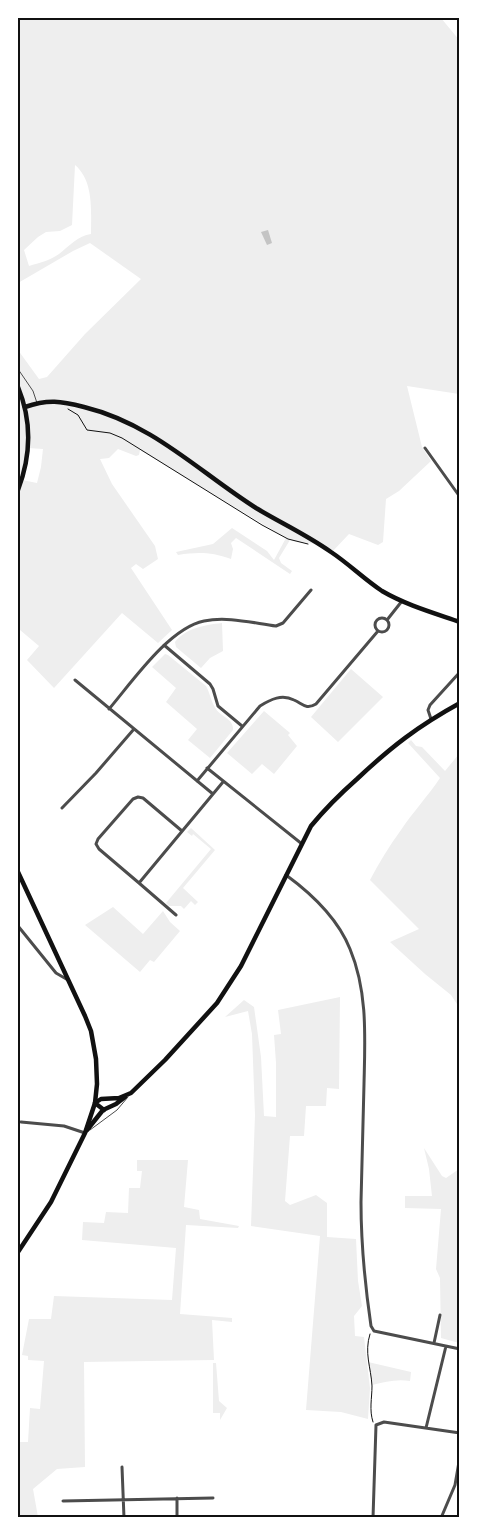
<svg xmlns="http://www.w3.org/2000/svg" width="477" height="1535" viewBox="0 0 477 1535" font-family="'PT Sans Narrow',sans-serif">
	<rect width="100%" height="100%" fill="#fff"/>
	<path fill="#eee" fill-rule="evenodd" d="M18,18H441L460,41L459,394L407,386L422,447L431,461L399,491L386,499L383,542L378,545L349,534L332,552L320,544L296,542L290,540L279,558L281,563L292,571L290,574L236,538L231,543L233,549L231,559C211,552 198,552 178,555L176,552L213,544L232,528L267,551L274,560L286,538L140,450L139,455L136,456L118,449L109,458L100,459L112,484L155,546L158,559L143,569L136,564L131,568L172,630L158,643L122,613L54,688L27,660L39,646L20,630L18,632V350L39,379L47,377L85,334L141,279L90,243L73,251L18,283ZM75,165C94,181 91,211 91,234C78,236 69,246 59,254C51,260 39,263 29,266L24,250L38,237L46,232L60,231L72,225ZM28,448L43,449L41,467L37,483L22,480Z
		M222,623L223,651L210,658L201,668L176,647L175,642C186,628 205,625 222,623Z
		M165,654L168,655L206,686C210,693 211,702 216,709C221,717 234,719 233,730L210,758L188,740L197,729L166,702L176,688L152,667Z
		M351,669L383,697L338,742L311,717Z
		M264,711L290,733L288,735L297,746L274,774L262,764L252,774L227,753Z
		M411,740L416,746L422,747L445,771L459,754V1007L451,995L425,974L390,942L419,929L370,880C379,863 389,846 401,830C413,812 428,796 440,778L408,743Z
		M191,828L215,850L183,888L198,902L195,905L191,901L184,909L181,906H169L166,903L211,849L193,834L192,836L187,832Z
		M113,907L143,934L163,911L170,922L180,931L154,962L150,960L140,972L85,925Z
		M340,997L339,1089L327,1088L326,1106H306L304,1136H290L285,1201L290,1205L316,1195L327,1203V1237L356,1239L358,1281L362,1306L354,1316L355,1336L364,1337L370,1388L368,1419L341,1412L306,1410L320,1236L251,1226L255,1115L252,1034L248,1011L225,1017L244,1000L254,1007L261,1057L264,1116L276,1117V1063L274,1035L281,1034L278,1010Z
		M424,1148L442,1176L446,1178L459,1169V1343L441,1338L440,1278L436,1269L441,1209L405,1208V1196H432L429,1169Z
		M137,1160H188L184,1207L199,1210L200,1219L239,1226L238,1228L186,1225L180,1314L232,1318V1322L212,1320L214,1360L84,1362L85,1467L57,1469L33,1489L38,1517H20V1514H18L19,1442H28L30,1408L40,1409L44,1361L28,1360V1356L22,1355L29,1319H51L54,1296L172,1300L176,1248L82,1240L83,1222L104,1223L106,1212L128,1213L129,1188H140L142,1171H137Z
		M368,1362L411,1372L410,1381C396,1379 385,1382 372,1385Z
		M213,1363H216L219,1401L227,1408L220,1420V1413H213Z"/>
	<path fill="#c4c4c4" d="M268,230L272,243L267,245L261,232Z"/>
	<g fill="none" stroke-linecap="round" stroke-linejoin="round">
		<path stroke="#111" stroke-width="1" d="M68,409L78,415L87,430L110,433L122,438L262,525L288,539L308,544
			M370,1334C364,1353 371,1367 372,1386C372,1398 369,1410 373,1422"/>
		<path stroke="#4c4c4c" stroke-width="1" d="M18,369L33,391L37,403
			M90,1130L117,1110L128,1097"/>
		<path stroke="#4c4c4c" stroke-width="3" d="M425,448L460,497
			M375 625a7 7 0 1 1 14 0a7 7 0 1 1-14 0Z
			M387,620L402,601
			M164,645L210,684L213,689L218,706L242,726
			M75,680L213,794
			M109,709C132,682 169,628 204,621C227,616 253,623 276,626L283,623L311,590
			M431,719L428,710L430,705L460,672
			M207,768L302,844
			M197,781L260,706C271,699 282,694 294,700C303,704 306,710 316,704L378,631
			M62,808L96,773L134,729
			M182,831L143,798L138,797L133,799L98,839L96,844L99,849L139,883L223,782
			M286,875C312,894 338,919 350,949C368,992 365,1039 364,1084C363,1123 362,1162 361,1202C361,1244 365,1285 371,1326L374,1331L460,1349
			M139,883L176,915
			M18,926L56,973L68,980
			M21,1122L64,1126L85,1133
			M434,1343L440,1315
			M426,1428L446,1346
			M122,1467L124,1518
			M177,1498V1518
			M63,1501L213,1498
			M373,1518L376,1425L384,1422L460,1433
			M441,1518L455,1485L460,1456"/>
		<path stroke="#111" stroke-width="4.5" d="M25,407C48,399 61,401 84,407C153,424 198,471 256,508C281,523 307,535 331,552C349,564 364,579 382,591C406,605 434,613 460,622
			M104,1110L95,1103L101,1099L119,1098L131,1093L165,1060L217,1003L241,966L311,826C325,809 340,794 357,779C391,747 418,726 460,703
			M87,1130L103,1110L116,1104L125,1097"/>
		<path stroke="#111" stroke-width="4.5" d="M18,387C32,421 31,456 18,490
			M18,872L85,1016L91,1031L96,1059L97,1084L95,1103L85,1133L51,1202L18,1252"/>
	</g>
	<rect width="477" height="1535" fill="none" stroke="#ffffff" stroke-width="38"/>
	<rect x="19" y="19" width="439" height="1497" fill="none" stroke="#111" stroke-width="2"/>
</svg>
